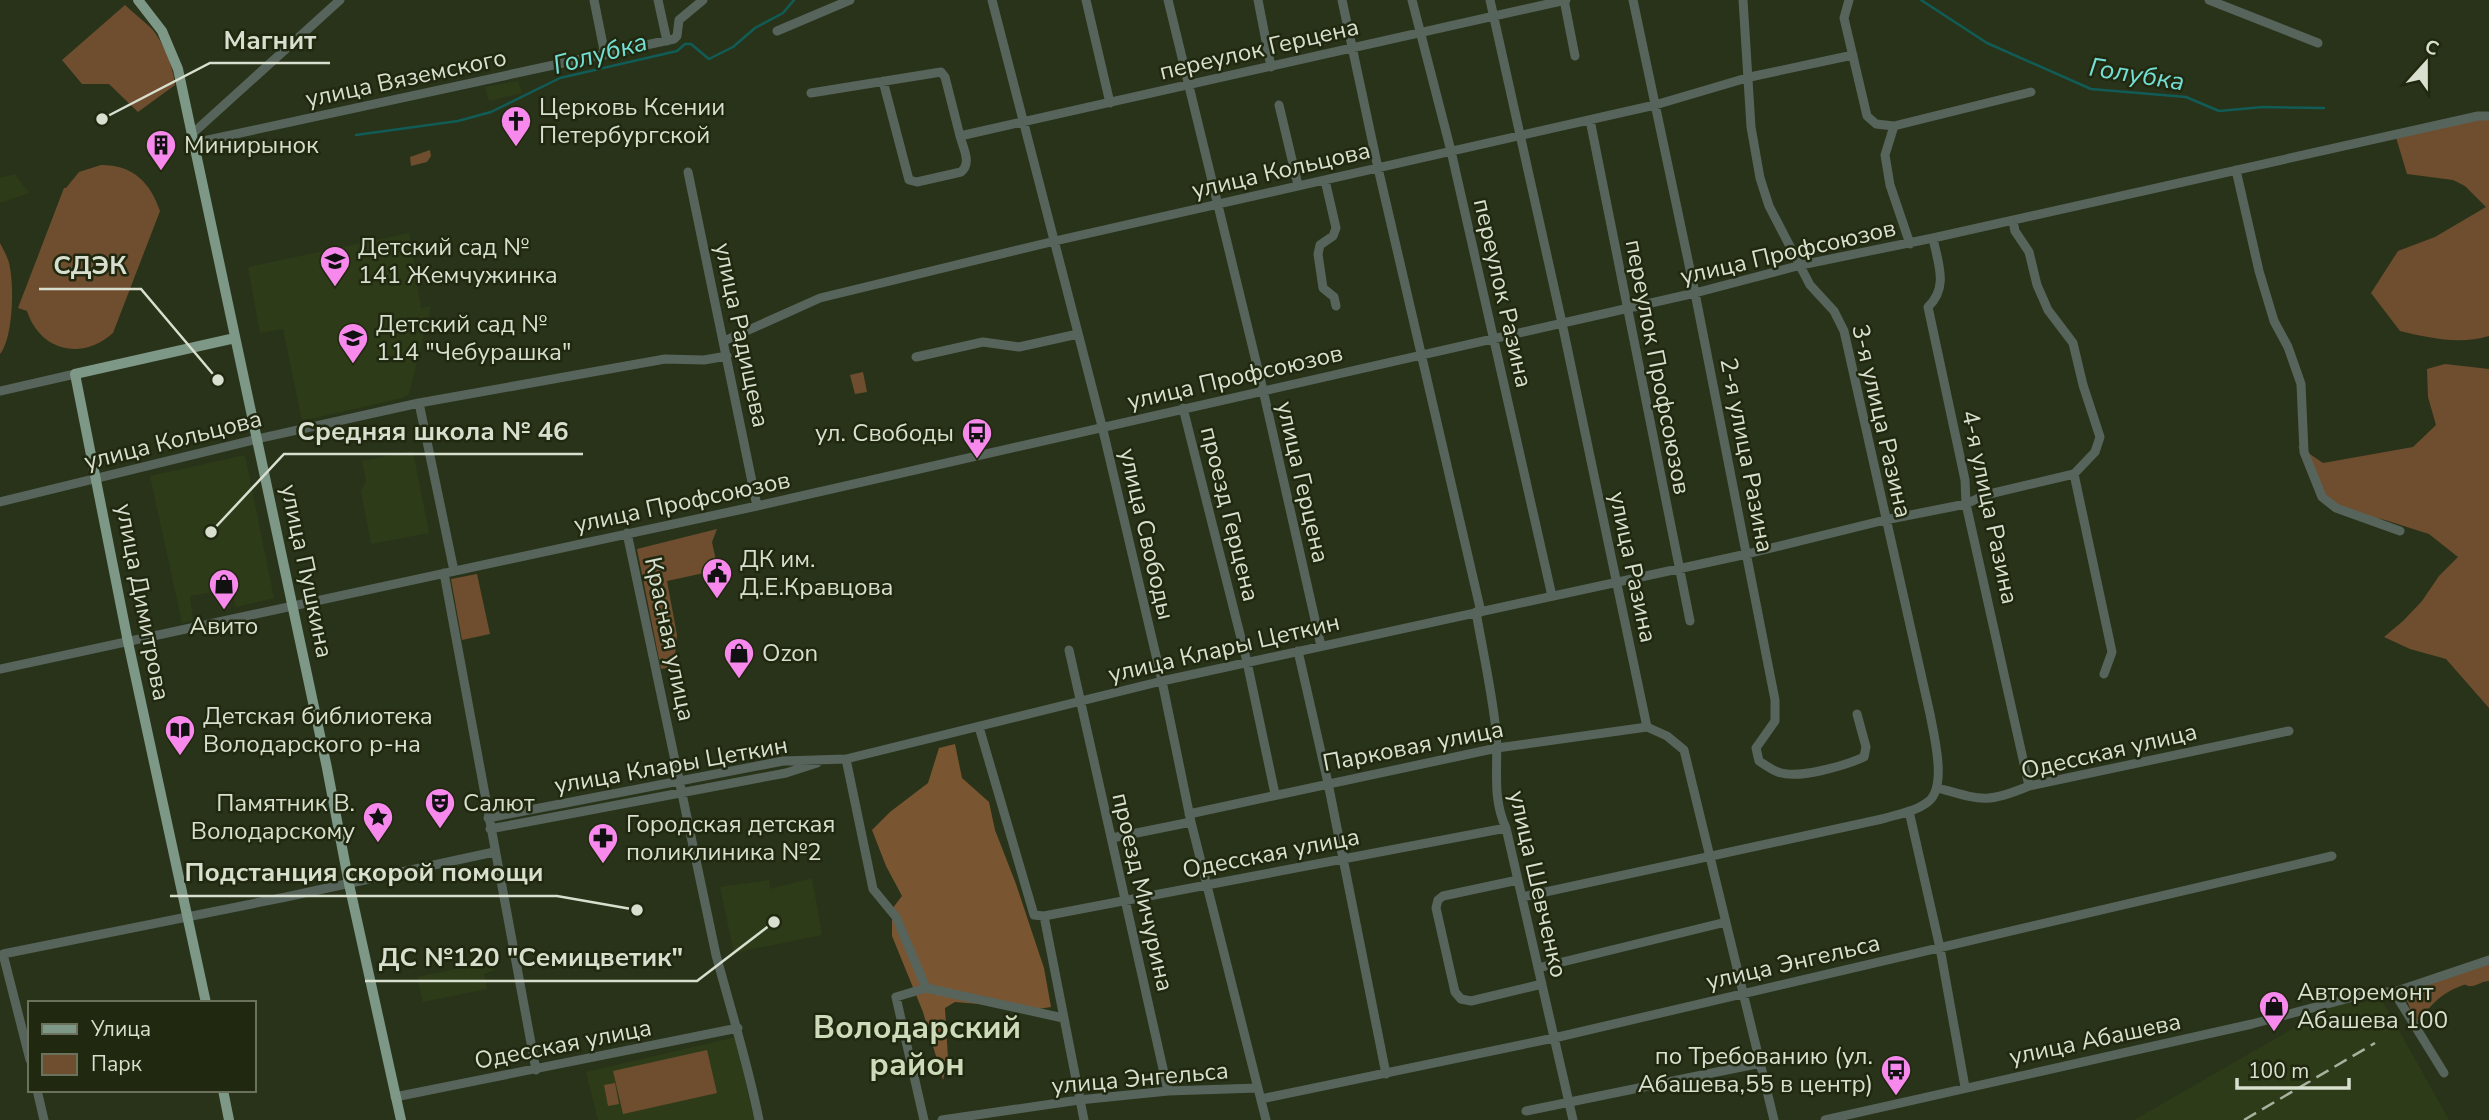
<svg xmlns="http://www.w3.org/2000/svg" width="2489" height="1120" viewBox="0 0 2489 1120" font-family="'Nunito Sans',sans-serif">
	<rect width="100%" height="100%" fill="#293319"/>
	<path fill="#2e3b19" d="M518,81L522,93L489,101L485,87Z
		M15,174L29,193L0,203V178Z
		M409,233L421,308L431,306L409,394L402,398L302,421L283,329L260,333L248,267Z
		M413,451L429,533L371,544L361,491L366,481L362,461Z
		M245,455L274,598L236,607L231,589L190,596L193,620L182,623L150,476Z
		M812,878L822,935L734,953L720,887L769,880L770,889Z
		M492,961L495,970L484,974L487,989L423,1002L417,977Z
		M2382,1000L2449,1120H2134L2336,1004Z
		M736,1037L754,1120H598L586,1072Z"/>
	<path fill="#6f4e2f" d="M125,5C133,13 143,20 151,28C163,41 174,68 175,85L138,112L109,84H82L62,60Z
		M2489,116V336C2459,345 2430,338 2400,331L2371,293L2398,251L2435,237L2486,207L2465,186L2453,180L2407,174L2395,134Z
		M430,150L431,156L427,162L411,166L410,157Z
		M101,165C133,165 150,182 160,211L113,333C82,361 40,351 27,311L18,308L64,188H66L79,172Z
		M0,243C4,251 9,259 10,268C14,288 13,338 0,354Z
		M2445,364L2489,369V708L2446,659L2410,649L2384,637L2403,621L2422,601L2439,576L2458,557L2429,534L2385,520L2339,510L2314,486L2307,463L2298,446L2323,463L2413,447L2436,425L2428,397L2427,369Z
		M863,372L867,392L855,394L850,375Z
		M717,529L712,542L718,570L667,581L677,635L674,667L661,669L637,549Z
		M477,574L490,634L462,640L451,579Z
		M2489,964V981C2482,981 2479,985 2472,986C2464,987 2469,983 2461,986C2439,994 2431,1006 2416,1023C2410,1014 2411,1004 2403,996L2405,992Z
		M707,1050L717,1093L623,1114L613,1071Z
		M615,1083L619,1104L608,1106L604,1085Z"/>
	<path fill="#795532" d="M955,744L962,778L989,802L995,830L1016,884L1044,968L1051,1007L1038,1009L955,1002L945,1008L948,1058L943,1080L923,1012L892,936V909L902,896L886,866L872,830L890,812L928,783L939,748Z"/>
	<g fill="none" stroke-linecap="round" stroke-linejoin="round">
		<path stroke="#115c57" stroke-width="2.5" d="M1921,0L1987,43L2091,89L2186,97L2219,111L2263,107L2324,108
			M356,135L458,121L491,112L560,78L677,51L685,44H691L709,59L733,47L755,28L783,13L794,0"/>
		<path stroke="#57645c" stroke-width="9" d="M594,0L605,55
			M658,0L667,41
			M992,0L1102,426L1162,681L1191,822L1266,1120
			M1086,0L1110,103
			M1168,0L1263,390L1321,646
			M1258,0L1271,67
			M1342,0L1378,168L1481,612
			M1412,0L1451,151L1552,596
			M1490,0L1562,323L1647,727L1667,736L1684,750L1774,1120
			M1564,0L1575,56
			M1633,0L1695,293L1775,700V721L1756,748L1759,761C1765,765 1772,770 1778,772C1798,780 1846,765 1864,757L1866,747L1857,714
			M1849,0L1844,18L1867,116L1876,124L1894,126L1885,155L1890,185L1910,244
			M2209,0L2318,43
			M777,31L850,0
			M883,81L909,180L917,182L961,172C972,163 963,148 960,136
			M811,93L941,72L945,77L960,136L1566,0
			M1279,105L1298,185
			M1590,120L1690,621
			M1894,126L2031,92
			M192,134L340,0
			M194,143L674,39L677,36L679,20L703,0
			M2236,170L2259,271L2274,321L2288,347L2301,384L2304,452L2322,497L2336,508L2400,531
			M688,172L757,506
			M1325,180L1336,228L1333,236L1320,245L1318,254L1323,288L1334,297L1336,306
			M1933,238C1938,264 1949,287 1928,307L1965,480L1966,504L2029,786
			M724,341L820,298L1055,241L1655,105L1750,77L1853,55
			M916,357L983,342L1019,347L1078,334
			M0,391L75,374
			M419,403L454,571
			M1183,408L1247,662L1275,794
			M2074,474L2112,652L2104,674
			M0,502L257,439L419,403L665,359L704,360L727,356
			M627,533L716,955C731,1010 748,1064 759,1120
			M444,573L536,1070
			M1476,612C1483,652 1492,692 1496,731C1499,765 1491,796 1506,828L1573,1120
			M1069,650L1168,1091
			M1298,651L1328,783L1386,1074
			M0,669L757,506L1695,293L1801,265L1933,238L2478,116H2489
			M979,727L1034,915L1044,916L1506,828
			M846,759L873,889L896,917L926,988
			M1938,788C1981,800 1986,804 2029,786L2289,731
			M1909,811L1940,948L1965,1087
			M1189,814L1497,748L1647,727
			M488,818L783,761L846,759L1162,681L1747,554L1885,520L1966,504L1985,495L2074,474L2095,452L2100,437L2083,385L2073,343L2048,310L2037,285L2029,252L2015,231L2013,221
			M490,829L786,773L817,763
			M1112,838L1191,822
			M1518,880L1443,896L1438,900L1436,908L1455,992L1461,999L1471,1001L1542,984
			M1522,897L1882,819C1897,814 1916,812 1929,801C1947,785 1934,736 1930,714L1844,331L1834,311L1810,285L1769,206L1760,178L1751,127L1743,0
			M1044,916L1084,1120
			M1538,968L1726,922
			M2394,992L2444,1073
			M30,1060L3,954L286,897L494,852
			M37,1090L44,1120
			M395,1097L738,1028
			M1261,1099L1554,1038L2332,856
			M1526,1111L1761,1063
			M924,1120L896,997L926,988L1063,1018
			M942,1120L1079,1100L1168,1091L1258,1088
			M1825,1120L2252,1024L2372,992H2394L2489,960"/>
		<path stroke="#7e9887" stroke-width="10" d="M138,0L162,31L178,69L327,768L349,884L401,1120
			M206,1003L128,642L75,374L235,338
			M223,1090L229,1120"/>
		<path stroke="#aab29f" stroke-width="2.5" stroke-dasharray="14 7" stroke-linecap="butt" d="M2244,1120L2375,1043"/>
	</g>
	<defs>
		<g id="church-pin" transform="scale(1.575)"><path d="M0 17L-7.5 6A9.5 9.5 0 1 1 7.5 6Z" fill="#f788ec" stroke="#20290f"/><path d="M-1.2-6h2.4v3.5h3.3v2.4h-3.3V6h-2.4V-.1h-3.3v-2.4h3.3Z" fill="#111"/></g>
		<g id="building-pin" transform="scale(1.575)"><path d="M0 17L-7.5 6A9.5 9.5 0 1 1 7.5 6Z" fill="#f788ec" stroke="#20290f"/><path d="M-4-6H4V6H1V3H-1V6H-4ZM-2.5-4.3h1.7v1.8h-1.7ZM.8-4.3h1.7v1.8H.8ZM-2.5-1h1.7V.8h-1.7ZM.8-1h1.7V.8H.8Z" fill="#111"/></g>
		<g id="school-pin" transform="scale(1.575)"><path d="M0 17L-7.5 6A9.5 9.5 0 1 1 7.5 6Z" fill="#f788ec" stroke="#20290f"/><path d="M0-5L7-2L0 1L-7-2ZM-4 1L0 2.5L4 1V4Q0 6-4 4Z" fill="#111"/></g>
		<g id="bus-pin" transform="scale(1.575)"><path d="M0 17L-7.5 6A9.5 9.5 0 1 1 7.5 6Z" fill="#f788ec" stroke="#20290f"/><path d="M-5-6H5V4H4V6H2V4H-2V6H-4V4H-5ZM-3.5-4V0h7V-4ZM-3.5 1.2v1.5H-2V1.2ZM2 1.2v1.5H3.5V1.2Z" fill="#111"/></g>
		<g id="civic-pin" transform="scale(1.575)"><path d="M0 17L-7.5 6A9.5 9.5 0 1 1 7.5 6Z" fill="#f788ec" stroke="#20290f"/><path d="M-.6-6.5H3V-4.5H.6V-3L4-1V1h2V6H-6V1h2V-1L-.6-3ZM-1.2 2.5V6h2.4V2.5Z" fill="#111"/></g>
		<g id="shop-pin" transform="scale(1.575)"><path d="M0 17L-7.5 6A9.5 9.5 0 1 1 7.5 6Z" fill="#f788ec" stroke="#20290f"/><path d="M-5-2.5h2.3a2.7 3.5 0 0 1 5.4 0H5L5.5 6h-11ZM-1.5-2.5h3a1.5 2.3 0 0 0-3 0Z" fill="#111"/></g>
		<g id="library-pin" transform="scale(1.575)"><path d="M0 17L-7.5 6A9.5 9.5 0 1 1 7.5 6Z" fill="#f788ec" stroke="#20290f"/><path d="M-6-4Q-3-5.5-.7-3.5V5Q-3 3-6 4ZM6-4Q3-5.5 .7-3.5V5Q3 3 6 4Z" fill="#111"/></g>
		<g id="theatre-pin" transform="scale(1.575)"><path d="M0 17L-7.5 6A9.5 9.5 0 1 1 7.5 6Z" fill="#f788ec" stroke="#20290f"/><path d="M-5-5.5Q0-4 5-5.5V0Q5 5 0 6Q-5 5-5 0ZM-3.3-2.5H-1v1.5H-3.3ZM1-2.5H3.3v1.5H1ZM-2.8 1Q0 5.5 2.8 1Z" fill="#111"/></g>
		<g id="sight-pin" transform="scale(1.575)"><path d="M0 17L-7.5 6A9.5 9.5 0 1 1 7.5 6Z" fill="#f788ec" stroke="#20290f"/><path d="M0-6L1.8-2.2L6-1.7L2.9 1.2L3.7 5.4L0 3.3L-3.7 5.4L-2.9 1.2L-6-1.7L-1.8-2.2Z" fill="#111"/></g>
		<g id="pharmacy-pin" transform="scale(1.575)"><path d="M0 17L-7.5 6A9.5 9.5 0 1 1 7.5 6Z" fill="#f788ec" stroke="#20290f"/><path d="M-2-6h4v4h4v4h-4v4h-4v-4h-4v-4h4Z" fill="#111"/></g>
	</defs>
	<g fill-rule="evenodd">
		<use href="#church-pin" x="516" y="121"/>
		<use href="#building-pin" x="161" y="145"/>
		<use href="#school-pin" x="335" y="261"/>
		<use href="#school-pin" x="353" y="338"/>
		<use href="#bus-pin" x="977" y="433"/>
		<use href="#civic-pin" x="717" y="573"/>
		<use href="#shop-pin" x="224" y="584"/>
		<use href="#shop-pin" x="739" y="653"/>
		<use href="#library-pin" x="180" y="730"/>
		<use href="#theatre-pin" x="440" y="803"/>
		<use href="#sight-pin" x="378" y="817"/>
		<use href="#pharmacy-pin" x="603" y="838"/>
		<use href="#shop-pin" x="2274" y="1006"/>
		<use href="#bus-pin" x="1896" y="1070"/>
	</g>
	<g text-anchor="middle" stroke-width="5" stroke-linejoin="round" paint-order="stroke">
		<g font-size="24" fill="#d8dfcf" stroke="#20290f">
			<text transform="translate(1259 49) rotate(-13)" y="8">переулок Герцена</text>
			<text transform="translate(406 78) rotate(-12)" y="8">улица Вяземского</text>
			<text transform="translate(1281 170) rotate(-13)" y="8">улица Кольцова</text>
			<text transform="translate(1788 252) rotate(-13)" y="8">улица Профсоюзов</text>
			<text transform="translate(1503 293) rotate(77)" y="8">переулок Разина</text>
			<text transform="translate(742 335) rotate(78)" y="8">улица Радищева</text>
			<text transform="translate(1658 367) rotate(79)" y="8">переулок Профсоюзов</text>
			<text transform="translate(1235 377) rotate(-13)" y="8">улица Профсоюзов</text>
			<text transform="translate(1882 421) rotate(77)" y="8">3-я улица Разина</text>
			<text transform="translate(173 440) rotate(-14)" y="8">улица Кольцова</text>
			<text transform="translate(1747 455) rotate(79)" y="8">2-я улица Разина</text>
			<text transform="translate(1303 482) rotate(77)" y="8">улица Герцена</text>
			<text transform="translate(682 502) rotate(-12)" y="8">улица Профсоюзов</text>
			<text transform="translate(1990 507) rotate(78)" y="8">4-я улица Разина</text>
			<text transform="translate(1230 514) rotate(76)" y="8">проезд Герцена</text>
			<text transform="translate(1147 534) rotate(77)" y="8">улица Свободы</text>
			<text transform="translate(1633 567) rotate(78)" y="8">улица Разина</text>
			<text transform="translate(307 571) rotate(78)" y="8">улица Пушкина</text>
			<text transform="translate(143 602) rotate(79)" y="8">улица Димитрова</text>
			<text transform="translate(670 639) rotate(78)" y="8">Красная улица</text>
			<text transform="translate(1224 648) rotate(-13)" y="8">улица Клары Цеткин</text>
			<text transform="translate(1413 746) rotate(-11)" y="8">Парковая улица</text>
			<text transform="translate(2109 751) rotate(-13)" y="8">Одесская улица</text>
			<text transform="translate(671 765) rotate(-10)" y="8">улица Клары Цеткин</text>
			<text transform="translate(1271 853) rotate(-11)" y="8">Одесская улица</text>
			<text transform="translate(1538 884) rotate(77)" y="8">улица Шевченко</text>
			<text transform="translate(1143 892) rotate(77)" y="8">проезд Мичурина</text>
			<text transform="translate(1793 962) rotate(-13)" y="8">улица Энгельса</text>
			<text transform="translate(2095 1039) rotate(-12)" y="8">улица Абашева</text>
			<text transform="translate(563 1044) rotate(-11)" y="8">Одесская улица</text>
			<text transform="translate(1140 1078) rotate(-5)" y="8">улица Энгельса</text>
		</g>
		<g font-size="24" fill="#d8dfcf" stroke="#20290f" text-anchor="start">
			<text x="539" y="115">Церковь Ксении<tspan x="539" dy="28">Петербургской</tspan></text>
			<text x="184" y="153">Минирынок</text>
			<text x="358" y="255">Детский сад №<tspan x="358" dy="28">141 Жемчужинка</tspan></text>
			<text x="376" y="332">Детский сад №<tspan x="376" dy="28">114 "Чебурашка"</tspan></text>
			<text x="954" y="441" text-anchor="end">ул. Свободы</text>
			<text x="740" y="567">ДК им.<tspan x="740" dy="28">Д.Е.Кравцова</tspan></text>
			<text x="224" y="634" text-anchor="middle">Авито</text>
			<text x="762" y="661">Ozon</text>
			<text x="203" y="724">Детская библиотека<tspan x="203" dy="28">Володарского р-на</tspan></text>
			<text x="355" y="811" text-anchor="end">Памятник В.<tspan x="355" dy="28">Володарскому</tspan></text>
			<text x="463" y="811">Салют</text>
			<text x="626" y="832">Городская детская<tspan x="626" dy="28">поликлиника №2</tspan></text>
			<text x="2297" y="1000">Авторемонт<tspan x="2297" dy="28">Абашева 100</tspan></text>
			<text x="1873" y="1064" text-anchor="end">по Требованию (ул.<tspan x="1873" dy="28">Абашева,55 в центр)</tspan></text>
		</g>
		<g font-size="26" font-style="italic" fill="#74ded5" stroke="#20290f">
			<text transform="translate(600 53) rotate(-15)" y="9">Голубка</text>
			<text transform="translate(2137 74) rotate(9)" y="9">Голубка</text>
		</g>
		<g font-size="32" font-weight="bold" fill="#cddbba" stroke="#20290f">
			<text x="917" y="1038">Володарский<tspan x="917" dy="37">район</tspan></text>
		</g>
	</g>
	<path fill="none" stroke="#d8dfcf" stroke-width="2.5" d="M102 119L210 63H330M218 380L141 289H39M211 532L284 454H583M637 910L557 896H170M774 922L697 981H365"/>
	<g fill="#d8dfcf" stroke="#20290f" stroke-width="2.5">
		<circle cx="102" cy="119" r="7"/>
		<circle cx="218" cy="380" r="7"/>
		<circle cx="211" cy="532" r="7"/>
		<circle cx="637" cy="910" r="7"/>
		<circle cx="774" cy="922" r="7"/>
	</g>
	<g font-size="26" text-anchor="middle" font-weight="bold" fill="#d8dfcf" stroke="#20290f" stroke-width="5" stroke-linejoin="round" paint-order="stroke">
		<text x="270" y="49">Магнит</text>
		<text x="90" y="274">СДЭК</text>
		<text x="433" y="440">Средняя школа № 46</text>
		<text x="364" y="881">Подстанция скорой помощи</text>
		<text x="531" y="966">ДС №120 "Семицветик"</text>
	</g>
	<rect x="28" y="1001" width="228" height="91" fill="#20290f" stroke="#6a725c" stroke-width="2"/>
	<rect x="42" y="1024" width="35" height="10" fill="#7e9887" stroke="#6a725c" stroke-width="2"/>
	<text x="91" y="1036" font-size="21" fill="#d8dfcf">Улица</text>
	<rect x="42" y="1054" width="35" height="21" fill="#6f4e2f" stroke="#6a725c" stroke-width="2"/>
	<text x="91" y="1071" font-size="21" fill="#d8dfcf">Парк</text>
	<g transform="translate(2426 63) rotate(21)" stroke="#20290f" stroke-width="5" paint-order="stroke">
	<path d="M0-5L12 26L0 18L-12 26Z" fill="#d8dfcf"/>
	<text y="-10" font-size="19" font-weight="bold" text-anchor="middle" fill="#d8dfcf">С</text>
	</g>
	<path d="M2237 1078v10h112v-10" fill="none" stroke="#d8dfcf" stroke-width="3.5"/>
	<text x="2248" y="1078" font-size="21" fill="#d8dfcf" stroke="#20290f" stroke-width="5" paint-order="stroke">100 m</text>
</svg>
